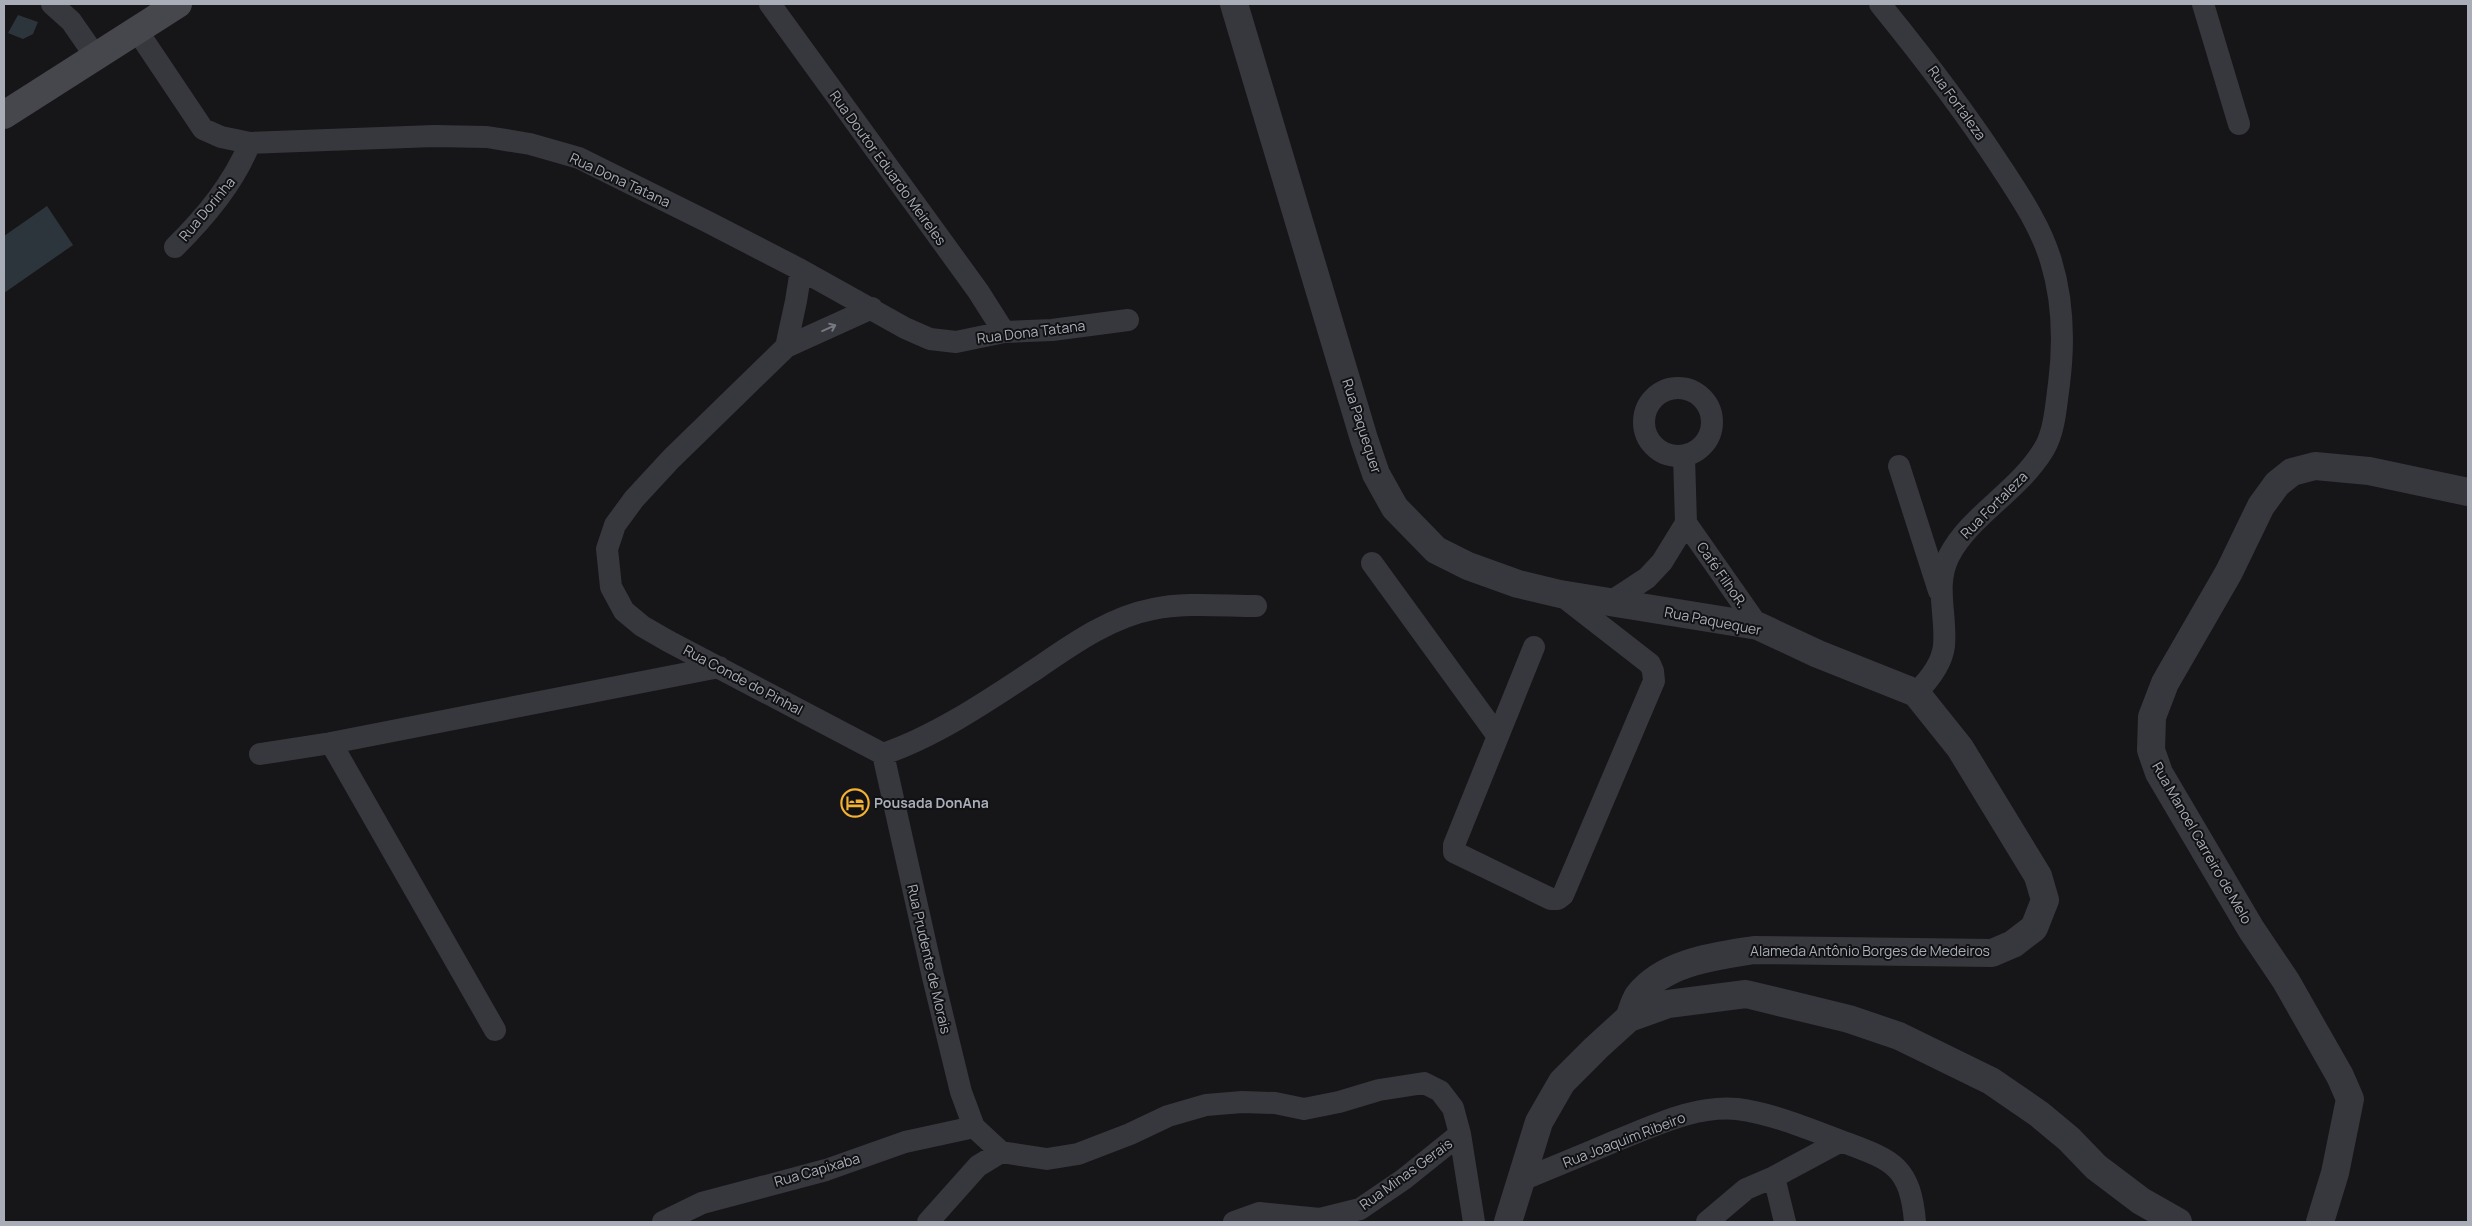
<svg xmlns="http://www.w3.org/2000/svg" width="2472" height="1226" viewBox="0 0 2472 1226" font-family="Manrope,sans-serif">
	<rect width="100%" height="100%" fill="#161618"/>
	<path fill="#2c353c" d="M18,15L38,22L33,34L23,39L8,33Z
		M47,206L73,245L4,293V236Z"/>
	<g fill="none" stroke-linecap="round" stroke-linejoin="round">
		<path stroke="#37383d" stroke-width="22" d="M52,4L71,21L96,57
			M770,4L978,291L1004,332
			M1880,4C1923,57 1964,110 2001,167C2020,196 2041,227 2051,261C2063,300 2064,344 2059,384C2056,404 2055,431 2044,449C2019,491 1970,515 1949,556C1934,585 1947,615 1944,646C1942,664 1929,680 1916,693
			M2203,4L2239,124
			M136,29L203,129L221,137L250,143L434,136L487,137L530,144L579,158L708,222L801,270L905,328L930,339L956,342L1004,332L1052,330L1128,320
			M175,247C206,216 233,184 250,143
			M872,308L786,347L671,459L634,499L615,525L607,549L611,587L624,611L642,626L668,641L883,754C937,736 992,698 1039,667C1074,643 1111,617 1153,609C1184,602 1224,606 1256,606
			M786,347L796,301L801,270
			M1644 422a34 34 0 1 1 68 0a34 34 0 1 1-68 0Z
			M1684,456L1686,523L1758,626
			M1899,466L1939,591
			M1372,563L1497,735
			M1612,601L1647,578L1662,562L1686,523
			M1534,647L1454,845V852L1551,899H1558L1563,895L1654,681L1653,671L1650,664L1560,594
			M331,743L495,1030
			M260,754L331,743L719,667
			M883,754L933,977L961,1092L974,1127L1001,1152
			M1774,1177L1785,1222
			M1522,1180C1553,1167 1583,1155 1613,1142C1652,1127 1694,1105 1737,1109C1774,1114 1806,1128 1841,1141C1891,1160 1910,1164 1915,1222
			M663,1222L702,1203L826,1170L905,1142L974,1127
			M928,1222L978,1166L1001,1152L1047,1159L1078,1154L1130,1134L1168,1116L1206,1105L1242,1102L1275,1103L1304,1109L1339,1102L1379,1090L1424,1083L1440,1091L1453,1108L1460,1134L1474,1222
			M1234,1222L1259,1213L1320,1219L1360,1209L1404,1179L1460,1134
			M1707,1222L1746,1189L1774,1177L1841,1141"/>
		<path stroke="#37383d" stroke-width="28" d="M1234,4L1364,439L1376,474L1395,508L1436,550L1468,566L1518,584L1560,594L1758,626L1818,654L1916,693L1960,748L2038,876L2045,900L2034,928L2013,944L1992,953L1754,950C1716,956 1664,962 1638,996C1634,1002 1632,1011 1629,1018
			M1508,1222L1539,1122L1562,1082L1596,1048L1629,1018L1668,1004L1746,994L1849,1019L1899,1036L1991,1081L2039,1114L2069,1139L2096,1167L2141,1201L2178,1222
			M2320,1222L2335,1173L2350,1099L2340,1076L2286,981L2251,929L2159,773L2151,750L2152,717L2165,683L2229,572L2261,506L2277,484L2292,472L2315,466L2369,471L2468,492"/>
		<path stroke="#45474d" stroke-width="28" d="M4,115L178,4"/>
	</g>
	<defs><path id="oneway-shaft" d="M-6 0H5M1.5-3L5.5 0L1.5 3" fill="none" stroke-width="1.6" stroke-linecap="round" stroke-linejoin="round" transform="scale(1.25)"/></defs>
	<use stroke="#757881" href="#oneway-shaft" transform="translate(829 328) rotate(-24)"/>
	<defs>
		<g id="hotel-ring" transform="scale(1.4375)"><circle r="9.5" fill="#111113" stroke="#f2b134" stroke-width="1.5"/><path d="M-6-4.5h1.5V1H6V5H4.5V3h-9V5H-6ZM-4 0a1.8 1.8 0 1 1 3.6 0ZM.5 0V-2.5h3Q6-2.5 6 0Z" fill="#f2b134"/></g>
	</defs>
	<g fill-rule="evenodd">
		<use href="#hotel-ring" x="855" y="803"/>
	</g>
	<g text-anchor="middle" stroke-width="4" stroke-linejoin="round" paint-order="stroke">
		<g font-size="14" fill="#a8adb8" stroke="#111113">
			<text transform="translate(1957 103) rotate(54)" y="5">Rua Fortaleza</text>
			<text transform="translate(888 168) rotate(54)" y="5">Rua Doutor Eduardo Meireles</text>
			<text transform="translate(620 180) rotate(25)" y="5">Rua Dona Tatana</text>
			<text transform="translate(207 209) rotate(-50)" y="5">Rua Dorinha</text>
			<text transform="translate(1031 332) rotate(-7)" y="5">Rua Dona Tatana</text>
			<text transform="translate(1362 426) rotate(72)" y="5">Rua Paquequer</text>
			<text transform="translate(1994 505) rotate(-45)" y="5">Rua Fortaleza</text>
			<text transform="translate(1722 575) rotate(55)" y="5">Café FilhoR.</text>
			<text transform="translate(1713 621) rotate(11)" y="5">Rua Paquequer</text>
			<text transform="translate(743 680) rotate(28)" y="5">Rua Conde do Pinhal</text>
			<text transform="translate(2202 843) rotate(60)" y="5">Rua Manoel Carreiro de Melo</text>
			<text x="1870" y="956">Alameda Antônio Borges de Medeiros</text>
			<text transform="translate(929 959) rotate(77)" y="5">Rua Prudente de Morais</text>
			<text transform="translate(1624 1140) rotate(-21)" y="5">Rua Joaquim Ribeiro</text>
			<text transform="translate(817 1170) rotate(-16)" y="5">Rua Capixaba</text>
			<text transform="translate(1406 1174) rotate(-36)" y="5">Rua Minas Gerais</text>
		</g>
		<g font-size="14" font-weight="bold" fill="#a8adb8" stroke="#111113" text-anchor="start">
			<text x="874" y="808">Pousada DonAna</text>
		</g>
	</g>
	<rect width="2472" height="1226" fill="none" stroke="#a8adb8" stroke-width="10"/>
</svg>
